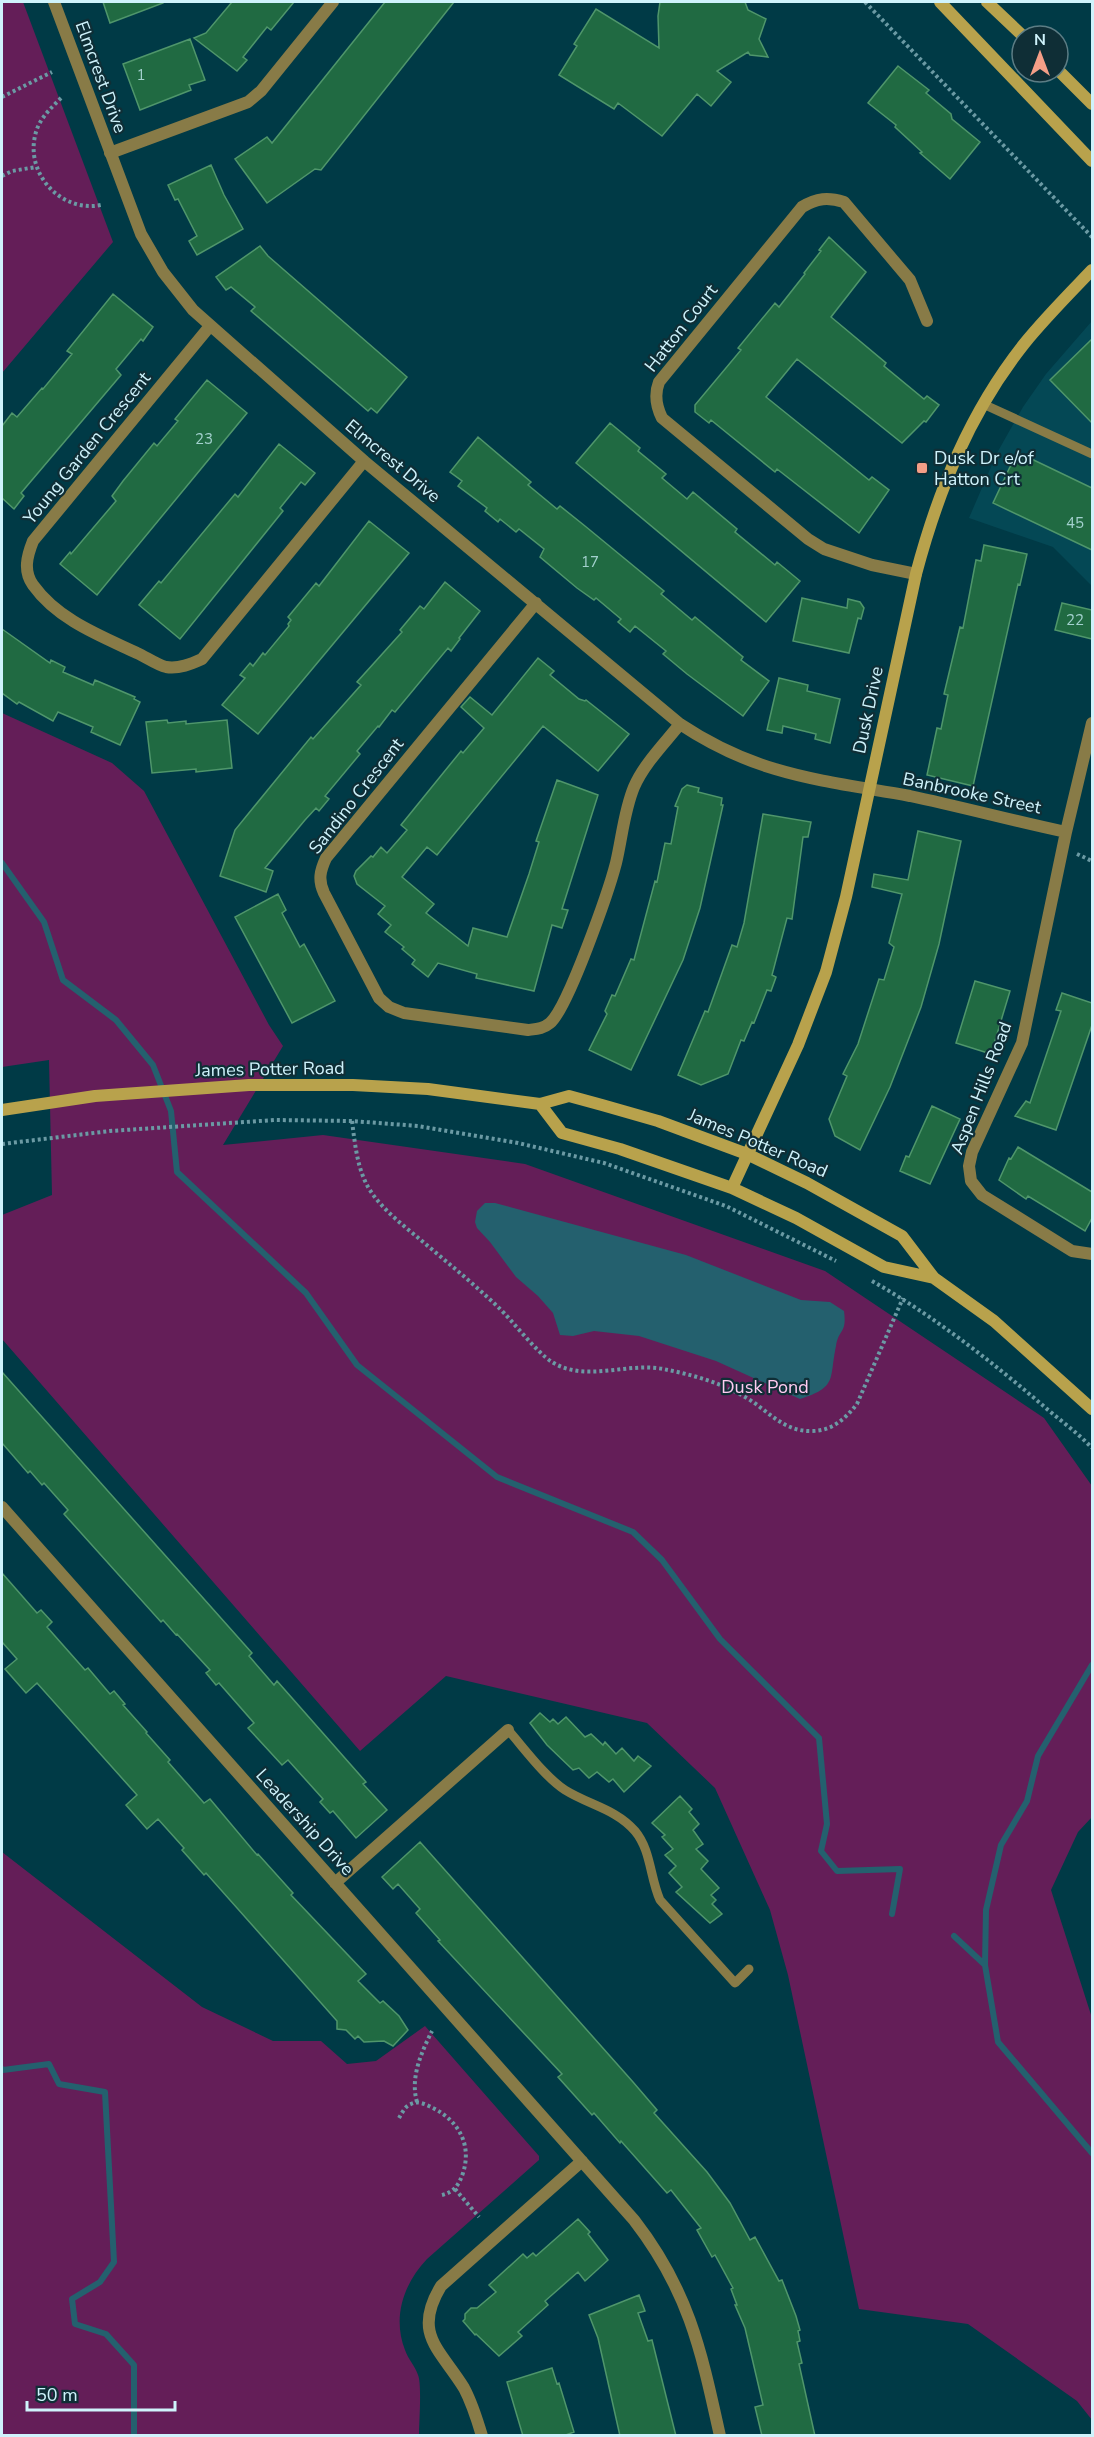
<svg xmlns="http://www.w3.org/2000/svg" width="1094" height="2437" viewBox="0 0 1094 2437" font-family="'Nunito Sans',sans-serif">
	<rect width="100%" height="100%" fill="#003a46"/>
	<path fill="#044855" d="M1092,321V586L1053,547L969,518L997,453L1023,407L1046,374Z"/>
	<path fill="#641e58" d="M2,2H23L113,242L2,373Z
		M2,713L112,763L144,791L269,1025L283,1046L223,1145L323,1135L525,1164L825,1271L1044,1418L1092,1486V1817L1078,1832L1051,1890L1092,2018V2420L1077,2401L968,2324L859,2309L788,1975L770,1910L715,1788L647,1723L446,1676L360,1751L2,1339V1215L52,1195L49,1060L2,1067Z
		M2,1852L202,2007L273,2041H321L347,2064L376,2061L425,2026L539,2156V2160L427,2259C404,2283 392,2317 405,2350C408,2359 415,2366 418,2375C422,2384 419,2423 419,2435H2Z"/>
	<path fill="#24606e" d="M485,1203H495L686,1255L801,1300L830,1302L844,1311C847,1334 839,1328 836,1346C829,1379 838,1387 800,1399L716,1361L639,1336L594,1331L573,1336L560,1335L553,1313L538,1296L516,1277L490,1242L477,1228L475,1222L477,1211Z"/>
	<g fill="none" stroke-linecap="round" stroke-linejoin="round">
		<path stroke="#24606e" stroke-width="6" d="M2,863L44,922L63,980L116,1020L153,1065L171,1111L177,1172L306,1293L357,1365L497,1477L633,1532L662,1560L720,1639L819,1738L827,1824L821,1851L837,1871L900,1869L892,1914
			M1092,1665L1038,1756L1027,1801L1001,1845L986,1910L985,1965L998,2042L1092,2153
			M954,1936L985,1965
			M2,2069L3,2070L49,2064L59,2084L105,2092L114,2262L100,2282L72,2299L75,2324L106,2334L134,2365V2436"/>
	</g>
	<path fill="#206a42" stroke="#4f966b" stroke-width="1.5" d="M103,2H163V3L110,23Z
		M232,2H294L271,30L267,27L243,57L247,60L237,71L194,38L206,33Z
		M385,2H454L321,170L315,169L267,203L235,159L267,137L272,143Z
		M660,2H745L748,10L766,19L759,39L768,57L750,55L748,52L717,71L731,82L711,106L697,94L662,136L618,103L614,109L559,75L577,46L574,44L596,9L659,48L658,16Z
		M190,39L205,80L189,85L191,90L140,110L123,64Z
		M898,66L929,90L926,93L951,114L952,119L980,142L950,179L920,153L922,152L895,127L896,125L868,103Z
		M211,165L224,195L243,229L197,255L189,241L197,236L178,199L175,200L168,185Z
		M829,237L866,272L831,317L886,363L884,366L924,399L927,396L939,405L926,422L924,421L902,443L797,359L766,397L869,480L872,477L889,490L859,533L777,469L775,472L711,420L709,423L695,412V405L741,350L738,348L775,303L779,307L805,274L804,273L821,251L819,250Z
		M260,246L268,256L407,377L377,413L371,408L368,411L251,311L255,307L231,287L226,290L216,277Z
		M113,294L153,327L143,341L141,339L116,369L121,375L21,493L24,496L14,509L2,498V426L12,413L17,417L42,388L43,389L72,354L67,351Z
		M1092,339V423L1050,380Z
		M207,380L247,413L97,595L60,564L70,552L71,554L116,501L112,496L123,481L154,443L157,446L178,421L175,419Z
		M610,423L640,448L638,451L666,474L662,478L687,499L693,492L737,529L735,532L775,565L777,562L800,581L766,622L576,463Z
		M478,437L531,482L528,485L557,509L560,506L585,526L664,591L661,594L692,620L695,617L743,657L741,660L769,681L743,716L687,674L663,654L666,651L635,626L630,632L618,622L621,619L596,598L594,600L577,588L540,557L544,549L519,529L516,532L500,519L498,522L485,511L487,508L458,486L462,481L450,472Z
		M279,444L315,473L305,485L301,482L280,508L283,511L180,639L139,605L159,581L161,583L235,494L238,497Z
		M1017,452L1092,488V550L993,503Z
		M369,521L409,553L258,734L222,705L245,678L240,675L250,663L253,666L263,653L265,655L289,626L288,624L291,620L288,617L316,583L319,586Z
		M984,545L1027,554L1020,585L1018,584L973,786L927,775L937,728L941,729L948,695L944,694L960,627L963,628L976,560L981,561Z
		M445,582L480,611L459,638L460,639L451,651L448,648L395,712L392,710L379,727L378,726L357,751L360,754L325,796L329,799L319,811L316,808L305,820L265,868L273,871L266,892L220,876L235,830L311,737L313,739L361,685L357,682L402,632L400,630L420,606L424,609Z
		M802,598L847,608L848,599L860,602L864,608L861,619L858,618L849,653L793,641Z
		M1062,603L1092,610V639L1055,630Z
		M2,629L50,663L51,660L65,667L63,672L93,685L95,680L135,697L134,699L140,702L120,745L91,732L93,727L58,712L53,721L19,702L17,704L2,693Z
		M538,658L554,671L550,675L579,699L585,701L586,700L629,734L598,771L543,726L437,855L427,847L402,877L434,904L426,913L468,946L473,928L507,937L529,874L539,842L536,841L557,780L598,795L562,909L568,910L562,928L552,925L534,991L476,978L477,974L438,963L428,977L412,964L415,960L402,949L404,947L385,932L391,925L378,914L385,906L357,884L354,876L356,871L371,856L373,857L381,847L387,853L407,830L401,825L461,751L463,753L484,728L461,707L470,697L492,715Z
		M779,678L808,685L807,691L840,699L830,743L815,739L816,734L783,726L782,733L767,730Z
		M167,720L168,723L186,721V724L227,720L232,768L196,772V769L152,773L146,722Z
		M687,785L699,788L698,792L722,798L721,805H723L700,908L683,960L631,1070L589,1050L607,1014L605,1011L612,995L615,996L631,959L634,960L655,881L657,882L665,843L671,844L678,807L675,806L682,789Z
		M763,814L811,822L808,837H803L792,919L787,918L772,975L776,977L771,991L767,990L754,1023L752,1022L744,1041L741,1040L728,1074L701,1085L678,1075L705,1011L708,1012L732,945L737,947L744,923Z
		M918,831L961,841L939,944L921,1007L890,1087L860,1150L835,1136L829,1119L847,1076L843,1074L858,1044L879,979L884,980L894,947L889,943L902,894L872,887L874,874L908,880Z
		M278,894L286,910L282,913L300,947L304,944L335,1001L292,1023L235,917Z
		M975,981L1010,991L991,1054L956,1043Z
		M1062,993L1092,1003V1025L1056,1130L1015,1116L1026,1101L1030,1103L1061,1011L1056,1010Z
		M932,1106L960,1119L930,1184L900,1171L906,1156L909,1157Z
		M1018,1147L1092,1192V1218L1085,1231L1028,1196L1026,1199L999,1180L1009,1158L1011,1159Z
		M2,1372L252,1653L249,1656L274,1685L277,1681L366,1782L363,1784L387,1810L356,1838L333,1811L330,1813L320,1802L323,1799L288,1760L282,1765L259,1740L248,1728L254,1723L219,1683L216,1685L206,1673L210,1670L177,1634L176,1635L163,1620L161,1622L64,1514L68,1510L44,1483L42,1485L30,1471L28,1473L2,1443Z
		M2,1573L37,1613L41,1610L52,1622L47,1627L85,1670L88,1668L110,1694L114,1691L125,1704L123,1705L147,1732L146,1733L170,1760L168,1762L204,1803L210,1799L257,1855L258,1854L293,1893L291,1895L366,1974L358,1981L380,2003L383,2001L399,2016L408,2030L393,2046L384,2041L364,2042L358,2036L355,2039L346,2030L337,2029V2021L206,1873L204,1875L182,1850L184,1848L158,1819L147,1829L126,1805L137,1795L37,1683L26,1693L5,1669L17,1659L2,1642Z
		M540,1713L550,1722L553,1719L558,1724L566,1717L585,1737L591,1734L603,1745L605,1742L616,1754L622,1748L634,1761L638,1756L651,1766L624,1792L613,1779L609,1782L597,1772L589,1778L579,1768L573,1770L547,1745L530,1723Z
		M680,1796L692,1809L689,1812L699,1824L693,1830L703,1844L696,1849L708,1861L701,1869L719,1888L711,1895L716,1900L712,1904L722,1914L710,1923L676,1892L682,1887L669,1873L676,1866L665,1855L673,1849L662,1837L665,1835L652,1823Z
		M420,1842L633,2082L657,2110L654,2113L707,2172L730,2203L750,2240L755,2237L779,2281L782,2280L796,2316L800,2330L798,2331L800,2341L797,2342L802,2363L799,2364L815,2436H762L755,2407L763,2405L745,2328L735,2305H737L731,2289L733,2288L715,2255L712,2257L697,2230L701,2228L671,2190L667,2193L621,2141L620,2143L594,2113L592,2115L558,2077L562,2074L438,1941L440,1940L416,1913L420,1909L398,1884L393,1889L382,1877Z
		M578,2219L590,2232L588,2234L608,2260L585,2281L578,2272L545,2301L548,2305L518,2332L522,2336L499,2356L476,2334L475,2335L463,2321L465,2319V2314L471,2308H477L496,2292L489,2285L523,2254L527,2258L533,2253L536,2256Z
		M639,2295L645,2311L638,2313L648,2341L652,2340L676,2436H620L598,2338L589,2315Z
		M552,2368L557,2384L559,2383L574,2432L563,2436H523L507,2382Z"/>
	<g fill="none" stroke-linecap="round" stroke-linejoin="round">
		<path stroke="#6b9aa4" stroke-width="4" stroke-dasharray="3 3" stroke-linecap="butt" d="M865,2L1092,237
			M2,97L52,72
			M61,98C50,109 38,120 35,136C26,175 62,213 101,205
			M2,176L12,171L36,167
			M1077,854L1092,861
			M352,1121C355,1144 357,1167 368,1187C381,1209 403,1225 422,1241C448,1263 474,1284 498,1307C513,1321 536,1352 552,1362C586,1383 626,1362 663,1369C690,1374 722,1383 745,1397C768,1410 783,1432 812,1431C832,1431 845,1419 857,1404L903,1298
			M2,1144L110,1131L275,1120L352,1121L418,1126L518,1143L604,1163L726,1206L836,1261
			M872,1281C932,1315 987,1358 1040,1403C1057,1418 1077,1432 1092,1448
			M417,2102C410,2078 421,2053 432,2031
			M399,2118C402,2113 405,2106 411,2104C418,2100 427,2105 433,2108C459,2121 472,2145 463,2173C459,2185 454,2192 442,2195
			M455,2189L479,2217"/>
		<path stroke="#887b47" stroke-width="9" d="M983,404L1092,454
			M508,1730C524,1748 545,1777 565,1790C589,1805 616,1809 635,1831C651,1850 650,1878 660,1900L735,1983L749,1969"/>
		<path stroke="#887b47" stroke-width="12" d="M54,2L141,234L163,272L193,310L364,461L680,724C758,776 821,780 910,796C962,807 1014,821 1066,832
			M110,153L248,102L261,91L333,2
			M210,326L33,541C27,556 23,571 33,585C58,620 101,636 137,653C146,657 157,665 166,667C179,669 191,664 202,659L364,461
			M916,574L872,565L824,549L808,539L662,418C656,406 654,395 659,382L802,207C817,198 828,197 844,202L910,280L927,321
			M536,603L326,858C320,871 318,880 324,893L379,998L389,1007L404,1013L528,1030C536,1029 543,1029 550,1023C568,1008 609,890 616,863C622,838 624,811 634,787C644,764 664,744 680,724
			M1092,723L1066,832L1022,1043L972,1152L969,1166L971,1181L982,1195L1072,1251L1092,1254
			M2,1507L634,2220C689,2291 701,2350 720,2436
			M335,1883L508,1730
			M482,2436C477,2419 472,2403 464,2388C440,2349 412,2334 441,2286L582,2161"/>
		<path stroke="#b8a24c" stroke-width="12" d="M940,2L1092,161
			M987,2L1023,36
			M1058,70L1092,104
			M540,1104L562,1133L620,1149L732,1188L796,1218L884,1267L934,1278
			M2,1110L95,1096L249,1085H353L428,1089L540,1104L569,1096L602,1105L658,1121L747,1154L807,1183L902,1236L934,1278L994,1321L1092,1409
			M732,1188L798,1045L826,972L846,897L916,574C938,491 970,412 1024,344C1045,318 1069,294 1092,270"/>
	</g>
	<rect fill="#f49e87" stroke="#0f2e36" stroke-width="2" x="916" y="462" width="12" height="12" rx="3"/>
	<g text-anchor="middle" stroke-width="4.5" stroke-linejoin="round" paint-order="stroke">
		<g font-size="15" fill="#a3d1ce">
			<text x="141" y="80">1</text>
			<text x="204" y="444">23</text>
			<text x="1075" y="528">45</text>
			<text x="590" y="567">17</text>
			<text x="1075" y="625">22</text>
		</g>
		<g font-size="18" fill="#cff3fc" stroke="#0f2e36">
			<text transform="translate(101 77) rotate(70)" y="6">Elmcrest Drive</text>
			<text transform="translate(681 328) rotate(-52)" y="6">Hatton Court</text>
			<text transform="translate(87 448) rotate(-51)" y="6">Young Garden Crescent</text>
			<text transform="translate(393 461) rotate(40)" y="6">Elmcrest Drive</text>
			<text transform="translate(868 710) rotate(-78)" y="6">Dusk Drive</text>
			<text transform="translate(972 793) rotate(12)" y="6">Banbrooke Street</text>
			<text transform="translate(356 796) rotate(-52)" y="6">Sandino Crescent</text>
			<text transform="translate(270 1069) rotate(-1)" y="6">James Potter Road</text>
			<text transform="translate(981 1088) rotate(-69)" y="6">Aspen Hills Road</text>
			<text transform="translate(758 1143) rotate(23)" y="6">James Potter Road</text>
			<text transform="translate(305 1822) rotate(48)" y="6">Leadership Drive</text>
		</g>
		<g font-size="18" fill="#cff3fc" stroke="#0f2e36" text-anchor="start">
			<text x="934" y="464">Dusk Dr e/of<tspan x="934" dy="21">Hatton Crt</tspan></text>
		</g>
		<g font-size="18" fill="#ffcbf1" stroke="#0f2e36">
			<text x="765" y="1393">Dusk Pond</text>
		</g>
	</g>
	<rect width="1094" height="2437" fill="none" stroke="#cff3fc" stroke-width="6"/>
	<g transform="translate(1040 54)"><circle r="28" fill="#0f2e36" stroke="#5c7d85" stroke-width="1.5"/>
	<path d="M0-4.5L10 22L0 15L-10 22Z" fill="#f49e87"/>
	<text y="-9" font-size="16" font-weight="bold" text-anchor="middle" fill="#cff3fc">N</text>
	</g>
	<path d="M27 2401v9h148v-9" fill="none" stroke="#cff3fc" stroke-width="3"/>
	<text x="36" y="2401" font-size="18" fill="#cff3fc" stroke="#0f2e36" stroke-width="4.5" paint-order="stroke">50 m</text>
</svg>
